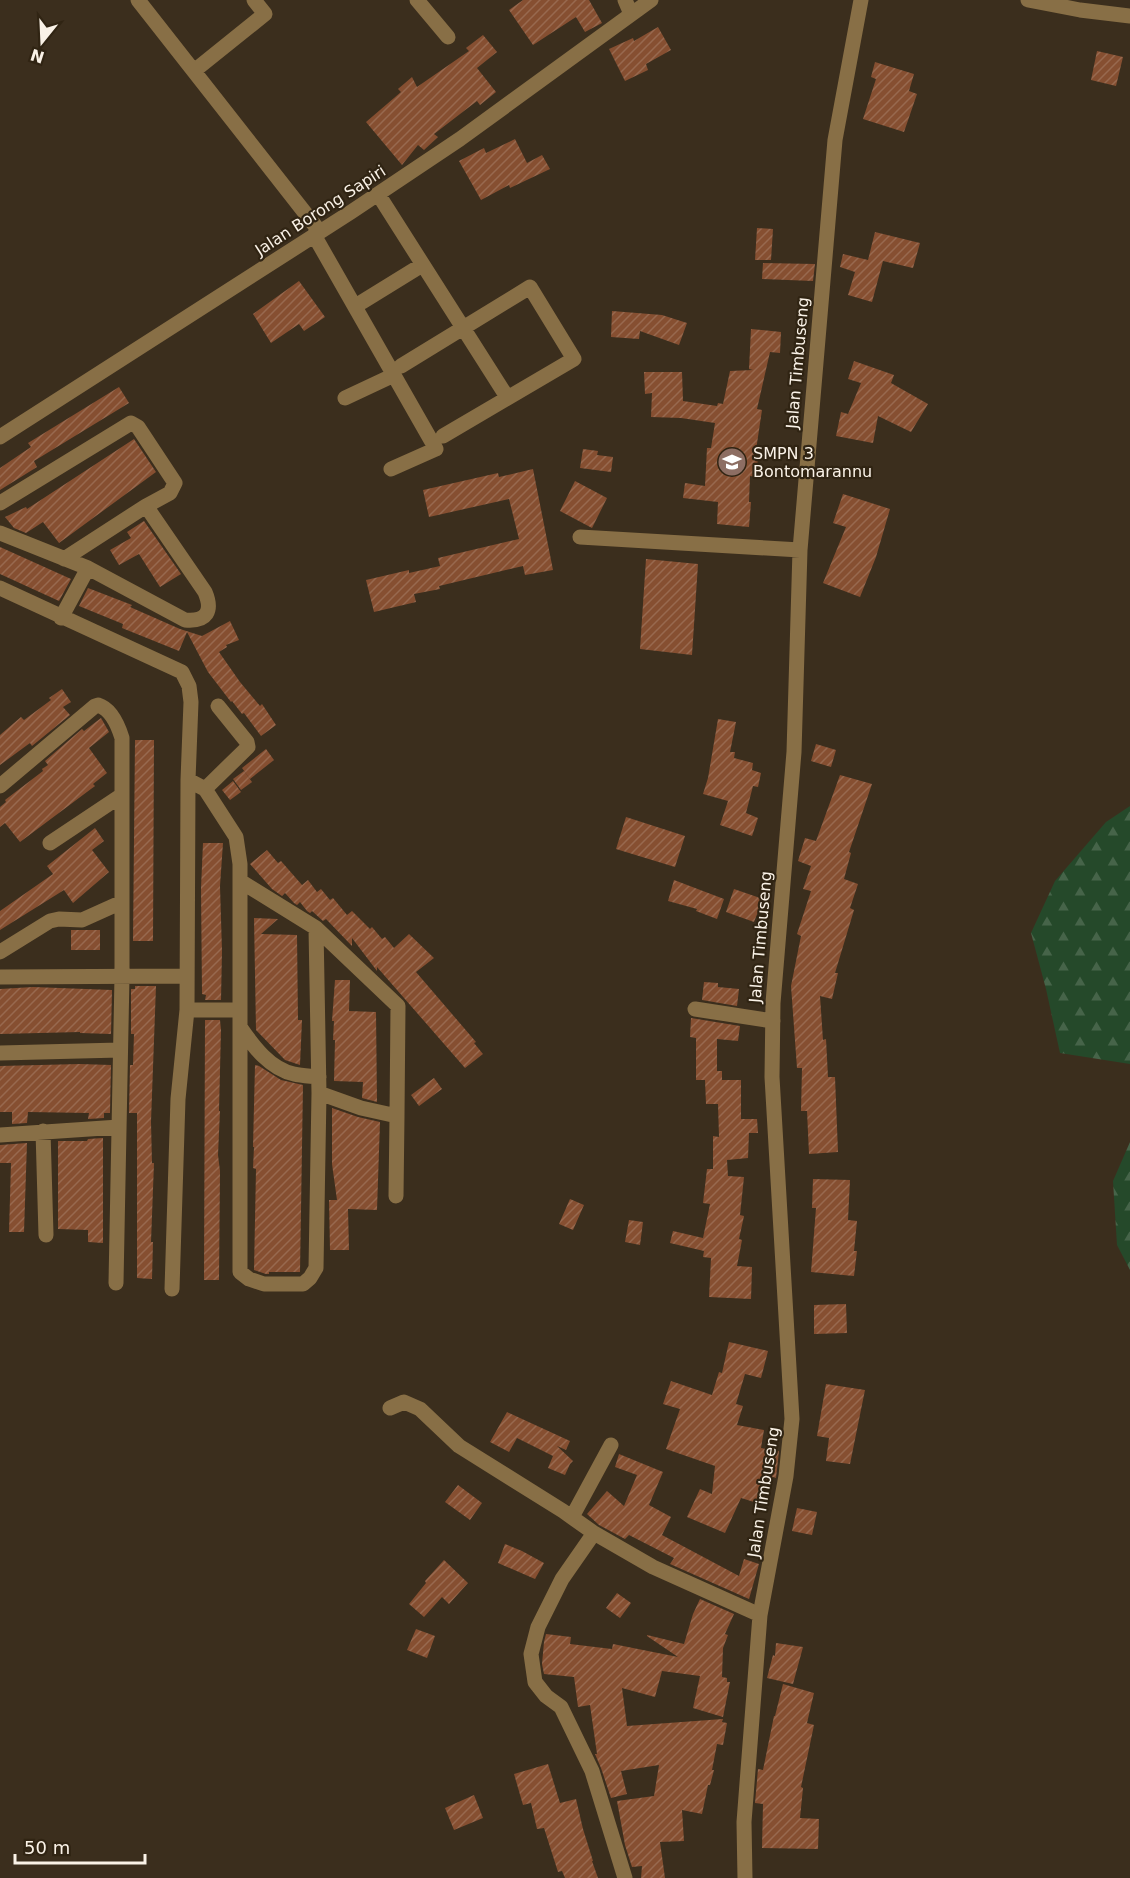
<svg xmlns="http://www.w3.org/2000/svg" width="1130" height="1878" viewBox="0 0 1130 1878" font-family="'DejaVu Sans',sans-serif">
	<defs>
		<pattern id="forest-firs" width="22" height="20" patternUnits="userSpaceOnUse" patternTransform="scale(1.5)"><rect width="22" height="20" fill="#25492a"/><path d="M5 1l3.5 6h-7zM16 11l3.5 6h-7z" fill="#466449"/></pattern>
		<pattern id="building-hatch" width="6" height="6" patternUnits="userSpaceOnUse" patternTransform="scale(1.5)"><rect width="6" height="6" fill="#864f31"/><path d="M-1 1l2-2M0 6l6-6M5 7l2-2" fill="none" stroke="#98694f"/></pattern>
	</defs>
	<rect width="100%" height="100%" fill="#3b2e1d"/>
	<path fill="url(#forest-firs)" d="M1130,806V1064L1060,1053L1046,989L1031,933L1055,881L1106,822Z
		M1130,1142V1270L1117,1245L1113,1181Z"/>
	<path fill="url(#building-hatch)" d="M523,0H589L602,23L585,32L576,17L533,45L509,10Z
		M658,27L671,50L646,64L648,70L625,81L609,49L633,38L634,41Z
		M483,35L497,52L477,68L496,92L480,105L477,101L434,134L438,137L424,150L418,145L402,165L366,122L401,92L398,89L412,77L417,87L469,51L466,48Z
		M1097,51L1123,57L1116,86L1091,80Z
		M875,62L914,74L909,91L917,94L904,132L863,119L876,79L871,77Z
		M515,139L527,163L542,155L550,169L510,188L509,185L481,200L459,161L484,148L486,153Z
		M757,228L773,229L771,260H755Z
		M875,232L920,243L913,268L883,261L872,302L848,295L855,272L840,267L843,254L868,260Z
		M763,263L815,264L813,281L762,279Z
		M299,281L325,317L304,331L299,324L271,343L253,314Z
		M612,311L662,315L687,323L679,345L640,331L639,339L611,337Z
		M751,329L781,332L780,353L770,352L757,409L762,410L756,450H758L757,477L750,476L749,502H751L749,527L717,524L718,502L683,498L685,483L705,486L707,448H711L715,423L681,418L651,417L652,393L645,394L644,372H682L683,401L717,406L718,403L723,404L730,371L753,370L749,369Z
		M854,361L894,375L891,383L928,404L911,432L878,416L873,443L836,436L841,412L848,414L861,383L848,379Z
		M119,387L129,403L34,461L37,467L0,490V468L31,447L28,443Z
		M134,439L156,472L59,543L43,522L26,533L14,528L5,517L26,507L27,509Z
		M583,449L598,451L597,455L613,457L611,472L580,468Z
		M533,469L553,570L525,575L523,566L439,586L440,589L414,594L416,602L374,612L366,580L409,570V573L440,566L438,558L519,539L509,499L429,517L423,490L498,473L499,477Z
		M575,481L607,498L592,528L560,511Z
		M843,494L890,509L876,557L860,597L823,583L846,527L833,523Z
		M144,521L181,574L160,587L139,554L119,565L110,550L131,538L127,532Z
		M0,547L71,579L59,601L0,574Z
		M646,559L698,564L692,655L640,649Z
		M88,588L132,605L130,607L180,629L202,636L230,621L239,640L226,645L227,647L219,652L240,682L260,706L262,704L276,725L261,736L244,713L242,714L232,701L231,702L208,672L187,632L179,651L122,628L123,624L79,606Z
		M62,689L71,702L63,707L70,715L32,746L30,743L0,765V735L21,717L24,720L51,700L49,698Z
		M101,718L109,732L89,748L107,773L93,784L95,786L20,842L5,823L0,827V807L6,802L5,800L43,771L42,769L48,765L45,761L82,729L84,731Z
		M718,719L736,722L730,752H735L734,758L753,763L752,770L761,773L758,787L753,786L746,813L758,818L752,836L720,825L728,801L703,794L708,778Z
		M135,740H154L153,941H133Z
		M816,744L836,750L831,767L811,761Z
		M266,749L274,760L250,779L242,768Z
		M244,771L252,782L241,790L233,779Z
		M840,775L872,784L849,852L851,853L844,879L858,884L850,908L854,910L835,973H838L832,999L820,996L823,1040L826,1039L828,1077H835L838,1152L809,1154L807,1111H801L802,1068H797L791,986L801,936L797,934L811,891L803,889L811,866L798,861L805,838L816,841Z
		M233,781L241,792L230,800L222,790Z
		M626,817L685,836L675,867L616,849Z
		M95,828L104,841L92,850L109,872L73,903L64,890L0,930V911L53,874L47,866Z
		M203,843H223L220,886L222,951L221,1000H205L206,995L202,994L201,888Z
		M267,850L278,863L281,861L302,885L308,880L317,892L321,889L330,900L333,898L347,915L352,911L370,929L372,927L382,939L385,937L394,948L409,934L434,958L416,972L476,1042L474,1043L483,1054L465,1068L377,967V971L352,938V946L326,919L323,921L312,911L310,913L307,911L300,902L297,905L294,903L285,893L282,896L272,889L250,864Z
		M674,880L724,899L717,919L696,911L697,909L668,901Z
		M734,889L763,899L754,922L726,912Z
		M254,918L278,919L261,934L297,935L298,1020H302L300,1065L285,1060L256,1030Z
		M71,930H100V950H71Z
		M335,980H350L349,1011L376,1012L377,1102L362,1098L363,1082L334,1081L335,1040H333L334,1021H332Z
		M704,982L718,983V987L739,989L737,1006L702,1000Z
		M135,986H156L151,1122L152,1163H154L151,1242H153L152,1279L137,1278V1113H129L130,1065H133L134,1034H131V989H135Z
		M33,987L112,990L111,1034L80,1033V1032L0,1034V989Z
		M691,1018L740,1026L738,1041L717,1039V1071H722V1080H741V1119H757L758,1133H749L748,1158L727,1160L728,1176L744,1177L740,1215L744,1216L739,1239L742,1240L737,1266L752,1267L751,1299L709,1297L711,1258L703,1257L704,1251L670,1243L673,1231L703,1238L710,1204L703,1203L707,1169H713V1136L719,1137L718,1104H706L705,1080H696V1038L690,1037Z
		M205,1020H220L221,1030L219,1111H220L218,1155L220,1171L219,1280H204Z
		M80,1064L111,1065L110,1113H104V1118L88,1119L89,1113L28,1112L27,1123L12,1124V1112H0V1066Z
		M255,1065L259,1066L281,1080L303,1085L300,1272H269V1274H266L254,1270L256,1169L253,1168L254,1147H253Z
		M434,1078L442,1089L419,1106L411,1095Z
		M332,1108L358,1117L380,1122L377,1210L348,1209L349,1250H330L329,1200H337L332,1164Z
		M103,1138V1243L88,1242V1230L58,1229V1141H87L88,1139Z
		M27,1143L24,1232H9L11,1163H0V1145Z
		M813,1179L850,1180L848,1220L857,1221L854,1251H857L854,1276L811,1272L816,1208H812Z
		M570,1199L584,1205L573,1230L559,1224Z
		M629,1220L643,1222L640,1245L625,1242Z
		M846,1304L847,1333L814,1334V1305Z
		M729,1342L768,1351L761,1378L745,1374L736,1404L743,1406L737,1425L764,1430L761,1448L779,1451L776,1478L773,1477L764,1505L741,1498L725,1533L687,1517L700,1489L712,1494L715,1466L666,1449L680,1409L663,1404L671,1381L712,1395L719,1372L722,1373Z
		M826,1384L865,1390L850,1464L826,1461L829,1438L817,1436Z
		M507,1412L570,1441L566,1450L557,1446L573,1461L570,1464L565,1475L548,1468L553,1456L517,1438L509,1452L490,1442Z
		M619,1454L663,1472L649,1505L671,1517L662,1535L739,1576L744,1559L759,1564L749,1599L670,1564L674,1558L629,1535L625,1539L599,1525L587,1514L607,1491L624,1506L637,1475L615,1467Z
		M458,1485L482,1503L470,1520L445,1502Z
		M797,1508L817,1512L812,1535L792,1531Z
		M505,1544L522,1551L544,1563L535,1579L498,1563Z
		M444,1560L468,1583L449,1604L442,1597L424,1617L409,1604L426,1583L425,1581Z
		M617,1593L631,1603L620,1618L606,1608Z
		M700,1599L734,1614L725,1634L728,1635L723,1648L722,1677L727,1678V1682H730L723,1717L693,1708L700,1676L662,1671L655,1697L622,1688L627,1726L723,1719L722,1722L727,1723L723,1745L717,1744L712,1770H714L710,1785H708L702,1814L682,1810L684,1841L660,1842L665,1878H641L642,1866L632,1867L625,1845L617,1801L654,1796L659,1765L621,1771L627,1794L611,1798L601,1768L595,1754H597L590,1705L578,1707L574,1677L544,1674L542,1664L544,1642L546,1634L571,1637L570,1644L612,1649L613,1644L678,1657L647,1636V1635L684,1644L693,1614Z
		M416,1629L435,1636L427,1658L407,1650Z
		M776,1643L803,1647L793,1684L767,1678L773,1655L775,1656Z
		M783,1684L814,1693L807,1723L814,1725L801,1787L803,1788L800,1818L819,1819L818,1849L762,1848L763,1804L755,1803L758,1769L763,1770L774,1716H775Z
		M548,1764L560,1803L576,1799L583,1829L593,1861H592L598,1878H565L562,1871L558,1872L544,1828L537,1829L531,1803L523,1805L514,1774Z
		M474,1795L483,1818L454,1830L445,1808Z"/>
	<g fill="none" stroke-linecap="round" stroke-linejoin="round">
		<path stroke="#886f46" stroke-width="15" d="M138,0L320,232
			M417,0L448,37
			M625,0L631,14
			M1028,0L1080,10L1130,16
			M194,71L265,14L254,0
			M378,194L507,397
			M314,235L436,449L391,469
			M362,302L422,265
			M401,366L530,287L574,359L443,436
			M345,398L394,375
			M0,437L351,212L460,139L651,0
			M0,503L131,423L138,427L175,483L170,493L146,506L205,592C213,611 207,622 185,620L88,568
			M0,533L88,568L61,618
			M580,537L800,550
			M64,559L146,506
			M0,588L182,672L189,686L191,702L188,780L187,1010L178,1099L172,1289
			M188,780L205,789L236,837L240,864V881L316,928L398,1006L397,1116L361,1108L319,1093
			M0,786L95,706L98,705C111,709 118,725 122,738V976L116,1283
			M205,789L248,747L247,742L218,706
			M50,843L122,795
			M240,881V1272L249,1279L264,1284H303L310,1278L316,1268L319,1093L316,928
			M0,952L50,921L59,919L82,920L122,902
			M0,977L186,976
			M695,1009L773,1021
			M187,1010H239
			M240,1027C253,1046 270,1069 294,1074C302,1076 311,1076 319,1077
			M0,1053L120,1050
			M43,1131L46,1235
			M0,1135L119,1127
			M396,1196L397,1116
			M390,1408L404,1402L420,1409L459,1446L563,1511L594,1533
			M572,1517L611,1445
			M625,1878L592,1771L561,1707L546,1696L535,1682L531,1654L538,1627L562,1579L594,1533L653,1567L760,1615
			M745,1878L744,1822L760,1615L786,1476L792,1419L772,1077L773,1003L794,752L800,550L835,140L861,0"/>
	</g>
	<defs>
		<g id="school-disc" transform="scale(1.5)"><circle r="9.5" fill="#8d6e63" stroke="#302413"/><path d="M0-5L7-2L0 1L-7-2ZM-4 1L0 2.5L4 1V4Q0 6-4 4Z" fill="#fff"/></g>
	</defs>
	<g fill-rule="evenodd">
		<use href="#school-disc" x="732" y="462"/>
	</g>
	<g text-anchor="middle" stroke-width="4.5" stroke-linejoin="round" paint-order="stroke">
		<g font-size="16" fill="#faf2e7" stroke="#302413">
			<text transform="translate(320 210) rotate(-33)" y="6">Jalan Borong Sapiri</text>
			<text transform="translate(797 363) rotate(-85)" y="6">Jalan Timbuseng</text>
			<text transform="translate(760 937) rotate(-85)" y="6">Jalan Timbuseng</text>
			<text transform="translate(763 1492) rotate(-81)" y="6">Jalan Timbuseng</text>
		</g>
		<g font-size="16" fill="#faf2e7" stroke="#302413" text-anchor="start">
			<text x="753" y="459">SMPN 3<tspan x="753" dy="18">Bontomarannu</tspan></text>
		</g>
	</g>
	<g transform="translate(42 42) rotate(198)" stroke="#302413" stroke-width="4.5" paint-order="stroke">
	<path d="M0-4.5L10 22L0 15L-10 22Z" fill="#faf2e7"/>
	<text y="-9" font-size="16" font-weight="bold" text-anchor="middle" fill="#faf2e7">N</text>
	</g>
	<path d="M15 1854v9h130v-9" fill="none" stroke="#faf2e7" stroke-width="3"/>
	<text x="24" y="1854" font-size="18" fill="#faf2e7" stroke="#302413" stroke-width="4.5" paint-order="stroke">50 m</text>
</svg>
